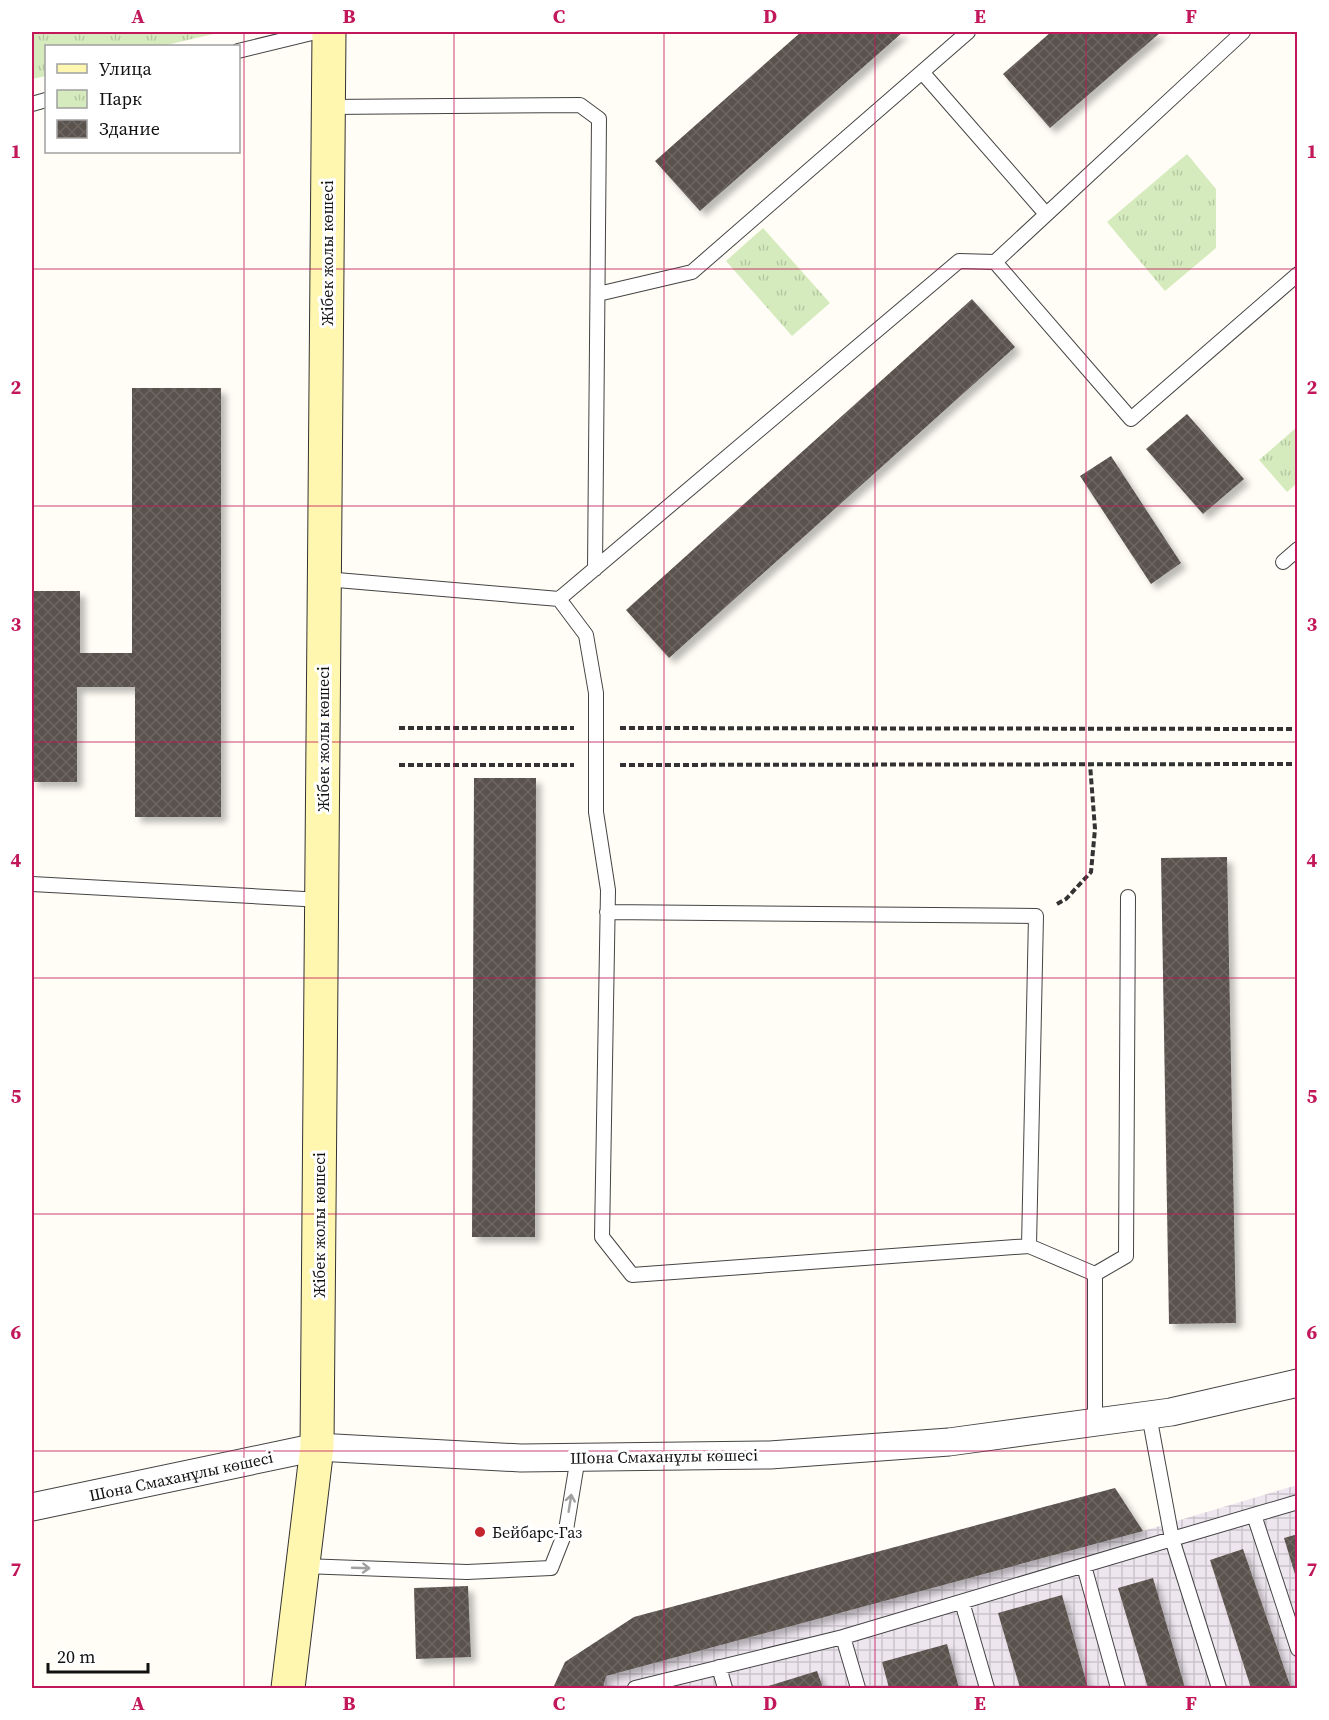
<svg xmlns="http://www.w3.org/2000/svg" width="1329" height="1720" viewBox="0 0 1329 1720" font-family="'Source Serif 4',serif">
	<defs>
		<pattern id="industrial-grid" width="8" height="8" patternUnits="userSpaceOnUse" patternTransform="scale(1.5)"><rect width="8" height="8" fill="#eee6ef"/><path d="M0 4h8M4 0v8" fill="none" stroke="#cbc4cc"/></pattern>
		<pattern id="park-tufts" width="24" height="20" patternUnits="userSpaceOnUse" patternTransform="scale(1.5)"><rect width="24" height="20" fill="#d5ebbd"/><path d="M3 7l-1-3M5 7V3M7 7l1-3M15 17l-1-3M17 17v-4M19 17l1-3" fill="none" stroke="#b6c8a1"/></pattern>
		<pattern id="building-cross-hatch" width="8" height="8" patternUnits="userSpaceOnUse" patternTransform="scale(1.5)"><rect width="8" height="8" fill="#5a524d"/><path d="M0 0l8 8M0 8l8-8" fill="none" stroke="#6d6662"/></pattern>
		<filter id="shadow"><feDropShadow dx="5.5" dy="5.5" stdDeviation="3" flood-color="#0004"/></filter>
	</defs>
	<rect width="100%" height="100%" fill="#fffdf5"/>
	<path fill="url(#industrial-grid)" d="M1297,1485V1688H553L565,1662L634,1617L1115,1488L1143,1531Z"/>
	<path fill="url(#park-tufts)" d="M32,32H222L162,46H46V76L32,79Z
		M1187,154L1216,189V248L1165,291L1107,222Z
		M763,228L830,303L792,336L726,261Z
		M1297,427V483L1287,492L1259,460Z"/>
	<path fill="url(#building-cross-hatch)" filter="url(#shadow)" d="M801,32H903L700,211L655,161Z
		M1051,32H1161L1050,128L1003,74Z
		M972,299L1015,347L669,658L626,610Z
		M132,388H221V817H135V687H77V782H32V591H80V653H132Z
		M1187,414L1244,479L1203,514L1146,449Z
		M1111,456L1181,563L1151,584L1080,476Z
		M474,778H536L535,1237H472Z
		M1227,857L1236,1323L1169,1324L1161,858Z
		M1115,1488L1143,1531L606,1676L603,1688H553L565,1662L634,1617Z
		M1298,1534V1581H1297L1284,1538Z
		M1243,1549L1291,1688H1251L1210,1560Z
		M1153,1578L1185,1688H1148L1118,1588Z
		M468,1586L471,1657L416,1659L414,1588Z
		M1062,1595L1088,1688H1020L998,1613Z
		M947,1644L959,1688H889L882,1662Z
		M817,1671L823,1688H762Z"/>
	<g fill="none" stroke-linecap="round" stroke-linejoin="round">
		<g stroke="#444" stroke-width="16">
			<path id="lane" d="M238,51L316,32
				M922,72L1046,214
				M32,104L46,100
				M328,107L580,105L599,119L595,569
				M995,262L1131,419L1298,274
				M598,294L692,272L968,32
				M1283,562L1298,549
				M325,579L559,599L959,261L995,262L1243,32
				M559,599L586,635L596,693V812L608,890L602,1237L632,1275L1029,1246L1095,1274V1422
				M32,884L322,900
				M607,912L1036,916L1029,1246
				M1095,1274L1126,1256L1128,897
				M1254,1515L1298,1649
				M303,1566L467,1572L551,1568L566,1530L578,1457
				M1084,1566L1118,1688
				M962,1602L987,1688
				M843,1637L858,1688
				M719,1667L725,1688
				M635,1688L843,1637L1172,1539L1149,1415
				M1219,1688L1172,1539L1298,1502"/>
		</g>
		<g stroke="#444" stroke-width="29">
			<path id="street" d="M32,1507L317,1447L521,1458L770,1455L949,1442L1171,1412L1298,1383"/>
		</g>
		<g stroke="#333" stroke-width="35">
			<path id="secondary" d="M288,1688L317,1447L329,32"/>
		</g>
		<path stroke="#333" stroke-width="4" stroke-dasharray="6 3" stroke-linecap="butt" d="M399,728H574
			M620,728L1298,729
			M399,765H574
			M620,765L1298,764
			M1057,904L1066,899L1091,872L1095,829L1090,764"/>
		<use href="#lane" stroke="#fff" stroke-width="14"/>
		<use href="#street" stroke="#fff" stroke-width="27"/>
		<use href="#secondary" stroke="#fff6b0" stroke-width="33"/>
	</g>
	<defs><path id="oneway-shaft" d="M-6 0H5M1.5-3L5.5 0L1.5 3" fill="none" stroke-width="1.6" stroke-linecap="round" stroke-linejoin="round" transform="scale(1.5)"/></defs>
	<g stroke="#a0a0a0">
		<use href="#oneway-shaft" transform="translate(570 1503) rotate(-81)"/>
		<use href="#oneway-shaft" transform="translate(361 1568) rotate(2)"/>
	</g>
	<path fill="none" stroke="#c2185b" stroke-width="1.5" stroke-opacity="0.55" d="M244,32V1688M454,32V1688M664,32V1688M875,32V1688M1086,32V1688M32,269H1298M32,506H1298M32,742H1298M32,978H1298M32,1214H1298M32,1451H1298"/>
	<circle fill="#c4262e" stroke="#fff" stroke-width="2" cx="480" cy="1532" r="6"/>
	<g text-anchor="middle" stroke-width="6" stroke-linejoin="round" paint-order="stroke">
		<g font-size="16" fill="#111" stroke="#fff">
			<text transform="translate(327 253) rotate(-90)" y="6">Жібек жолы көшесі</text>
			<text transform="translate(323 739) rotate(-90)" y="6">Жібек жолы көшесі</text>
			<text transform="translate(319 1225) rotate(-90)" y="6">Жібек жолы көшесі</text>
			<text transform="translate(664 1456) rotate(-1)" y="6">Шона Смаханұлы көшесі</text>
			<text transform="translate(181 1476) rotate(-12)" y="6">Шона Смаханұлы көшесі</text>
		</g>
		<g font-size="16" fill="#111" stroke="#fff" text-anchor="start">
			<text x="492" y="1538">Бейбарс-Газ</text>
		</g>
	</g>
	<rect width="1329" height="1720" fill="none" stroke="#ffffff" stroke-width="66"/>
	<rect x="45" y="45" width="195" height="108" fill="#ffffff" stroke="#a0a0a0" stroke-width="1.5"/>
	<rect x="57" y="64" width="30" height="9" fill="#fff6b0" stroke="#a0a0a0" stroke-width="1.5"/>
	<text x="99" y="75" font-size="18" fill="#111111">Улица</text>
	<rect x="57" y="90" width="30" height="18" fill="url(#park-tufts)" stroke="#a0a0a0" stroke-width="1.5"/>
	<text x="99" y="105" font-size="18" fill="#111111">Парк</text>
	<rect x="57" y="120" width="30" height="18" fill="url(#building-cross-hatch)" stroke="#a0a0a0" stroke-width="1.5"/>
	<text x="99" y="135" font-size="18" fill="#111111">Здание</text>
	<path d="M48 1663v9h100v-9" fill="none" stroke="#111111" stroke-width="3"/>
	<text x="57" y="1663" font-size="18" fill="#111111" stroke="#ffffff" stroke-width="4.5" paint-order="stroke">20 m</text>
	<rect x="33" y="33" width="1263" height="1654" fill="none" stroke="#c2185b" stroke-width="2"/>
	<g font-size="20" text-anchor="middle" font-weight="bold" fill="#c2185b">
		<text x="138" y="23">A</text>
		<text x="349" y="23">B</text>
		<text x="559" y="23">C</text>
		<text x="770" y="23">D</text>
		<text x="980" y="23">E</text>
		<text x="1191" y="23">F</text>
		<text x="16" y="158">1</text>
		<text x="1312" y="158">1</text>
		<text x="16" y="394">2</text>
		<text x="1312" y="394">2</text>
		<text x="16" y="631">3</text>
		<text x="1312" y="631">3</text>
		<text x="16" y="867">4</text>
		<text x="1312" y="867">4</text>
		<text x="16" y="1103">5</text>
		<text x="1312" y="1103">5</text>
		<text x="16" y="1339">6</text>
		<text x="1312" y="1339">6</text>
		<text x="16" y="1576">7</text>
		<text x="1312" y="1576">7</text>
		<text x="138" y="1710">A</text>
		<text x="349" y="1710">B</text>
		<text x="559" y="1710">C</text>
		<text x="770" y="1710">D</text>
		<text x="980" y="1710">E</text>
		<text x="1191" y="1710">F</text>
	</g>
</svg>
